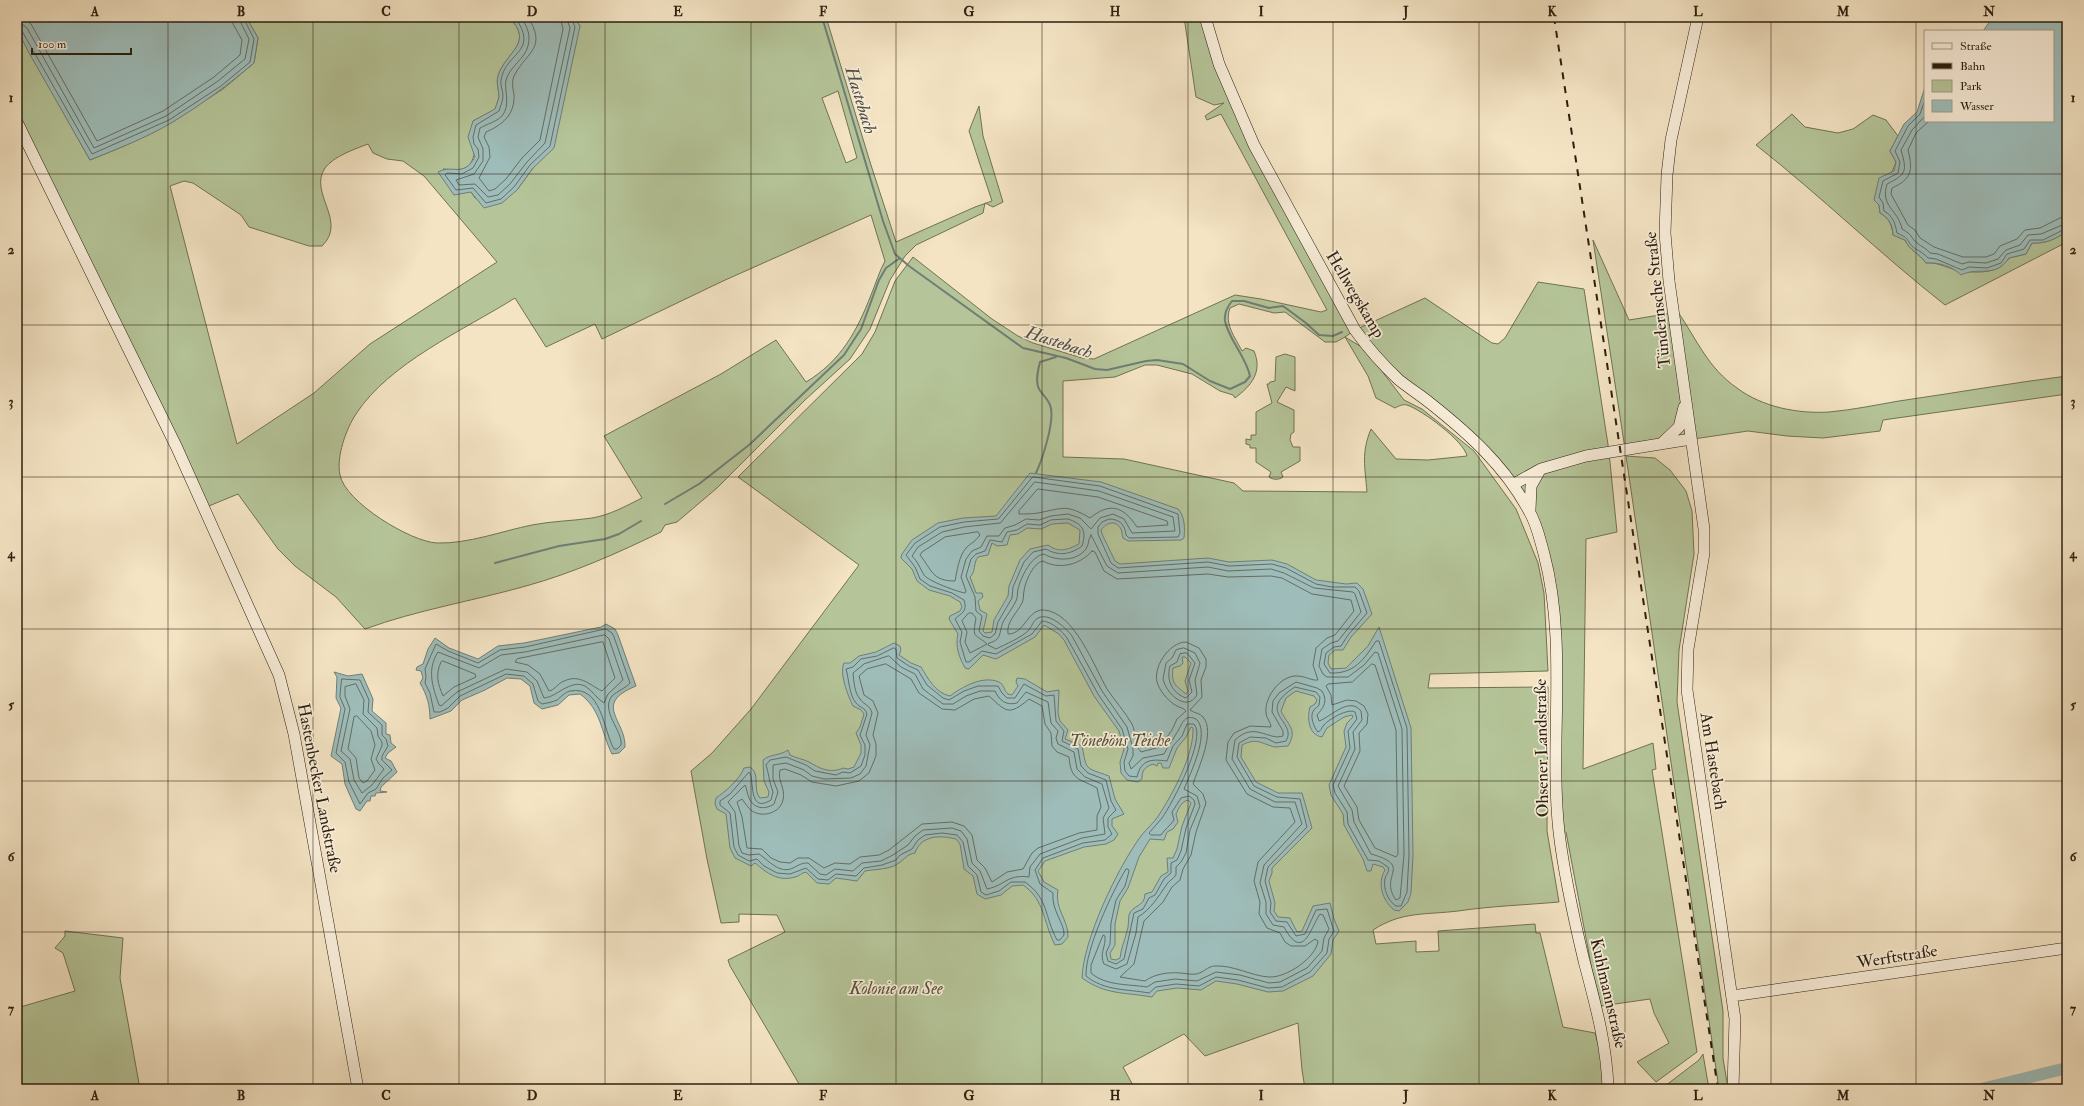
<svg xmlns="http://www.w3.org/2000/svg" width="2084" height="1106" viewBox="0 0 2084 1106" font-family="'IM FELL Double Pica',serif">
	<rect width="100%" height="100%" fill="#f4e4c4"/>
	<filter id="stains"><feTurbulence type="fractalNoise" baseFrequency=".005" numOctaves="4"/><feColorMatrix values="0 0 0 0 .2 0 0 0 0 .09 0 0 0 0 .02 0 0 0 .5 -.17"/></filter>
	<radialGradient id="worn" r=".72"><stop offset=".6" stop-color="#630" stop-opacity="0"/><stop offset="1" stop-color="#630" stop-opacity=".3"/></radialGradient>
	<path fill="#b5c599" stroke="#707254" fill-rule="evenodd" d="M246,17H509C535,44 506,51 498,76C496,83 499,90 499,97C498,101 496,106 495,110L473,121C473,135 481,164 462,169C457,171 449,169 443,169L471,192L475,198L517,190L533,168L580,26L574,17H826L870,162L896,242L975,207L992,201L969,131L979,106L983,136L1003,202L993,207L985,203L983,213L916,245L905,256L890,280L870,329L850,359L805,400L717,488L677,522L665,525L661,532C618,553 573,573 526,586C473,601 417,610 365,629L336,597L295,566L278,549L238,494L204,508L17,122V29L90,160L124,146L170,123L223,89L254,63L258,38ZM838,91L857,158L846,163L822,98ZM368,144L373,153L387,159L403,161L424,176L497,262L370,344L314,393L237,444L170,186L184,181L193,183L241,215L249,227L309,246H322C348,221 308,193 325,168C334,156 355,149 368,144ZM871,215L885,261C879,272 876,283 871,295C857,331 841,361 806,382L776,340L721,374L604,436L642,498C626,506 610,515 592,518C572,521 552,521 532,525C502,531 468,544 437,543C411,542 345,502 340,475C336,457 346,429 356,414C389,363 464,330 515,298L546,347L595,324L602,339L723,281Z
		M1184,17H1205L1233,99L1355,330L1345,337L1365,349L1404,400L1422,409L1474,451L1516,509L1538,563L1544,593L1548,671L1430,674L1428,688L1548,687L1547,831L1559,902C1525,905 1492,906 1458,911C1426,915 1402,911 1373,930L1376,944L1416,941V952L1439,951L1438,931L1535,924L1536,933H1540L1563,1027L1595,1033L1602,1059L1603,1089H1305L1302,1070L1298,1023L1205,1056L1184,1034L1123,1067L1135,1089H802L730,966L728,960L785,932L777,915L739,914V922L721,923L707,859L691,771L712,753L751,709L859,565L738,477L862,354L875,332L895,281L913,257L992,319L1018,336L1033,343L1082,358L1094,359L1235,295L1261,299L1321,312L1327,310L1221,114L1207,120L1205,116L1224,103L1214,105L1196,97ZM1239,304L1274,313L1285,312L1325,342H1336L1345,337L1368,376L1376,398L1395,408C1399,406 1402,404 1407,405C1422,410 1464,441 1467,456L1428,460L1396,459L1371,429C1361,453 1365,467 1367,492L1243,491L1234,483L1124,459L1063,457V381L1115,377L1145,365H1157L1192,374L1220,391L1233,395L1235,398C1251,386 1263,372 1254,351L1246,348L1242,351C1235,337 1224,324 1230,308Z
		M1792,114L1805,127L1838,133L1853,129L1873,115L1886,120L1898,136L1890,151L1896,162L1879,205L1880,213C1889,218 1892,225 1893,235L1905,240C1910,251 1919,253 1926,263C1937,262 1945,267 1956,270C1975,273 1998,275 2009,258L2026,254L2032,243C2044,244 2058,239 2067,230V242L1945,305C1880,254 1821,196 1756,145Z
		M1593,240L1629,320L1678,312C1697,340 1708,368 1737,388C1762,407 1798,414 1829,412C1852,410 1876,405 1899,401C1955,393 2011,383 2067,376V394L1883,420L1880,431L1823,438L1787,436L1748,431L1625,449Z
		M1538,282L1584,289L1609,451L1514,484L1401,381L1355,330L1425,298L1492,343L1498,344L1505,338Z
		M1285,354L1295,357V391L1286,387L1277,402L1294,410V432L1291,434L1290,440L1293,447H1300V461L1281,472L1283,477C1279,480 1273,480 1269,477L1271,472L1256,462V448H1250V445L1246,444V439L1251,440V435H1256V412L1272,403L1267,384H1269L1270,382L1275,381L1276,357Z
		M1609,452L1617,532L1586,539L1583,769L1653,743L1656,769L1652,770L1697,1052L1656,1082L1637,1062L1669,1043L1654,1013L1650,999L1601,1006L1592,970L1566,832H1559L1556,717L1547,563L1515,484L1541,469Z
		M1626,456L1655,458L1670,470L1686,491L1692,511L1694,554L1679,650L1677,702L1723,1011V1058L1728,1089H1719Z
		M65,931L123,938L120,978L140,1089H17V1008L75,991L63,953L55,948L65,936Z
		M1703,1054L1709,1089H1661L1699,1060Z"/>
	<path fill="#9ebdba" stroke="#707e76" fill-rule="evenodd" d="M17,17H246L258,38L254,63C228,85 201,105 171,123C146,138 117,149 90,160L28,51L17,29Z
		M509,17H574L580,26L554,148L533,168L517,190L502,203L484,208L471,192L454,195L438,172C454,164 463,178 475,157L468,137L473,121L495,109C496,106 498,101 499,97C499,90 496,83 498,76C506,51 535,44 509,17Z
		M1993,17H2067V230C2058,239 2044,244 2032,243L2026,254L2009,258C1995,279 1979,266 1961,275C1952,266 1938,262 1926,263C1919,253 1910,251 1905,240L1893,235C1893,225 1889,218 1880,213L1879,205L1874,200L1879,178L1894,171L1896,162L1890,151L1904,124L1917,112L1925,87V121H2053V31H1983Z
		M1030,473L1101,482L1178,509C1185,516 1185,529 1184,538L1181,540L1128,541L1123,538C1122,535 1122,531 1121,529C1115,519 1106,523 1101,530L1102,534L1115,561L1120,564L1208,558L1229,562L1272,560L1287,564L1316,580L1346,584L1357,583L1363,589L1372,614L1351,637L1343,650H1335L1329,655L1328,663L1331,669L1346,668L1368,646L1379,627L1411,728L1413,855L1411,893L1408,902L1399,911L1394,910C1382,900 1377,883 1385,870L1383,867L1373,864L1371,871H1367L1363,859L1344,825L1343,814L1331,795L1329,785L1346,747L1344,731L1347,723L1353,717L1352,715L1344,717L1327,728L1322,737C1308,735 1307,717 1310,707L1315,704L1317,700L1314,696L1296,691L1286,698L1281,711C1288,726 1298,729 1288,746C1284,746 1279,747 1275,747C1261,744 1258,737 1242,745L1241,757L1256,782L1278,793H1302L1312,828L1272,868V873L1269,881L1275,903L1274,911L1278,917L1290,918L1297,932L1302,931L1313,906L1330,903L1334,919L1339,931L1333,940L1331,954L1313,976L1283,991L1268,992L1237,984L1216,981L1201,990L1177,988L1157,991L1152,997C1123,992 1106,995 1082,978C1083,940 1118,867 1141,836C1146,829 1154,823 1159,815C1173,793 1194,755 1193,728L1191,727L1186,737L1177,748L1169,768H1163L1161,763H1158L1157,766L1153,764C1145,767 1142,770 1142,779L1138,782L1127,780L1121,773L1120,762L1124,749L1119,731L1094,696L1064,640L1059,634L1044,625L1035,637L996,659L983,655L969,669L965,668C959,657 955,646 958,634L949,619L950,616L960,611L962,607L960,602L950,596L929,590L917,581L912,569L901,558L902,554L912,540L938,523L963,518L996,516ZM1068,523L1080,530L1079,544C1067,550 1059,553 1048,545L1030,549L1020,560L1009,586L1008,596L994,620L992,632L985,633L983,631L987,614L980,610L978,601L983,597L982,593H976L970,577C976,572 973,563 978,557L988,555L992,543L997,546L1007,545L1010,535L1018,534L1027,528L1041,529L1052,524ZM1182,657H1185L1191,663L1185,681L1188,691L1186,694C1175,685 1171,684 1173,668L1180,666L1183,663ZM1188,800L1191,803L1182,826L1177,849L1173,858H1167L1168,872L1161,876L1152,892L1145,894C1145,907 1132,905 1129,915C1128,920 1129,926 1127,931C1125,940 1121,948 1120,958L1116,960L1111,959L1110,953L1115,945V924L1120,901L1128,888L1139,857L1150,839L1164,840L1167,832L1173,829L1178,822L1176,814C1179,808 1181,802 1188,800Z
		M606,624L615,629L618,635L636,686C592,704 626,720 625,747L619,753L612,754C601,732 601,709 580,694L569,695L558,705L542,709L534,703L530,686L521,679L507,678L485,690L462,700L451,711L430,719C430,705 427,695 420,683L423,678L421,671L416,670L417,667L423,664L428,649L435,638L449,648L478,659L498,646L524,643L601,627Z
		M894,643L900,646L901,650L899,655L911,663L921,667C928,678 935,693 950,696C962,687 983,675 999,682C1004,684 1004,691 1008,694L1012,695L1018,686L1016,682L1017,678L1025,679L1047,692L1059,690L1058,713L1060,721L1068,730L1065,739L1082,746C1087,771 1084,767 1109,776L1115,799L1124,814L1112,819V826L1118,834L1114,840L1106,844L1084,847L1045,861L1038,871L1044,882L1058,890C1054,908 1069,921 1068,937L1062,944L1055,945C1043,922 1045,900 1023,885L1012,886L1001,895L985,899L977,894L973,876L964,869L960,844L956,839C940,835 921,835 915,853C907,854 905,859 899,863C889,870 876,869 865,871L857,881L836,878L829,884L817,883L806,872C801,873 800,876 795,877C778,882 767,873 755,863L751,866L735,858L730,848L726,814L717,809L715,804L716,798C725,792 740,779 744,768L750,767C761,774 752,789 760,798L768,797L769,792L764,781L763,760C770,754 779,756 788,750L790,755C796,758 803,759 809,762C819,768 830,774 843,768L848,769L854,767L861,753V745L856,733L860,727L864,714L861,710L853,706C848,696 839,673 844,663H850L859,656L876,652Z
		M334,672L348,676L362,674L373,699L372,711L386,723V734L390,735L391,743L396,747L388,753L385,758L391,761L397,772L381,787L380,791L387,792L376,793L375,796H371L370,801H367L360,811L356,809L345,784L342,764L331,756L341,708L336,698L337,677Z"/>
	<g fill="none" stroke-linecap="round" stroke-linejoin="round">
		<path stroke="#646e64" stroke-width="1" d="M17,17L25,19L31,24L97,141L163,111L214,77L240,55L242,40L233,24L232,17
			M515,17C540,53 506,51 501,80C500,85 503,91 503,96C503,101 500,107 499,111L476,125L473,137L474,144L478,149L479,157L473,168L462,174L447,173L445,175L456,190L473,188L486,203L501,199L514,187L530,165L550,146L575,27L571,17
			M521,17C527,27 531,34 528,46C525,59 510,66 506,80C504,91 511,105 502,116C496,122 487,124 480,128L478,137L483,149V161L474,174L456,180L459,185L475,184L488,197L498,195L510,184L527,162L545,143L570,28L566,17
			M528,17C547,48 528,51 515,74C511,81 513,88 514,95C515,115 502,125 486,132L484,137L489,147L490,157L479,178L489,191L495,189L506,179L522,158L540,140L563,29L560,17
			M17,23L22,24L27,28L94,148L166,116L218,81L245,59L249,39L238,17
			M17,28L22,31L92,154L169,120L221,86L250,62L254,39L243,17
			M1925,100L1920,114L1908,126L1895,151L1900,162L1898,173L1883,181L1879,197L1883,203L1884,211C1893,216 1895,223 1897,233C1910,239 1905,238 1912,246C1917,251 1922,251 1928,258L1936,259L1962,270L1969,267L1987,268L2001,263L2007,254L2024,249L2030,240H2043L2067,228
			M1925,116L1912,130L1901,150C1907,171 1907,174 1887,184C1880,207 1898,209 1902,229C1913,235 1910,237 1917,243C1922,247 1926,248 1930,253L1938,254L1962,264L1969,262L1986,263L1998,259L2006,250L2020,245L2028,235L2041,234L2067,223
			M1929,121L1916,133L1908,150C1913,170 1912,179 1892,188L1891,194L1908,225L1915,230L1920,238L1934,247L1963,257H1986L1994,254L2000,246L2017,239L2025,230L2040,228L2060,218L2067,217
			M1033,477L1100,486L1178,514L1180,533L1178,537L1129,538L1126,535C1125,525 1120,519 1109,519L1102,522L1098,527V534L1111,563L1118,568L1208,562L1229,566L1272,564L1286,568L1316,584L1332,587H1355L1359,591L1367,613L1348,635L1341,646L1334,647L1326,653L1324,664L1330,673C1354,674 1364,660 1376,641H1379L1407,728L1409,855L1407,892L1401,906H1396C1388,901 1383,889 1385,879C1386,873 1390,873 1388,867L1379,861L1368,860L1348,824L1347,812L1335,793L1333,785L1350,748L1348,731L1357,719L1355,712C1348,708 1329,719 1324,725C1321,728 1322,730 1318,732C1314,728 1309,715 1314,710C1315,708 1318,707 1319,705L1320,697L1316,692L1295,687C1254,713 1298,721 1286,741L1276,743L1266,738L1250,737L1239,743L1237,757L1254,786L1277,797L1300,799L1307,827L1268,867L1265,881L1271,903L1270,912L1276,921L1287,922L1296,936L1305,934L1316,910L1327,909L1334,931L1329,939L1327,953L1310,972L1282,987L1268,988L1238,980L1216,977L1199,986L1176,984L1156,987L1149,993C1127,989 1104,991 1086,976C1085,950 1112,892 1126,869H1128L1129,871L1125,886L1116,900L1111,923L1110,944L1106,953L1108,961L1116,964L1124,959L1134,913L1143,909L1149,898L1155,895L1164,879L1171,873V863L1177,860L1181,851L1186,828L1195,804L1194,800L1189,796L1181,798L1172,812L1174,820C1170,826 1165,829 1161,835H1151L1149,833C1153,828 1158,823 1162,818C1172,804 1207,738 1194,724H1187L1182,736L1173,746L1167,761C1152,759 1141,759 1137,777L1129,776L1125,771L1124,762L1128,749L1122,729L1098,694L1067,638C1062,631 1051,621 1042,621L1032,634L996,654L982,651L969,662H966L960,642L962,632L955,619C961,613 968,612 964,600L952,593L930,586L920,579L915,567L906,555L915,543L940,527L964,522L998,519Z
			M1035,482L1099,491L1173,517L1175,531L1132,533L1124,519L1113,514L1100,518L1091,529L1080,518L1068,514L1051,516L1039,520L1026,519L1015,525L1005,528L999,536H987L981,547L972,551L966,559L961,577L966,591L965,593C958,592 928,581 924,575C920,568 918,562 912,556L918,547L942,532L964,527L1000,523Z
			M1038,489L1098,497L1167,521L1168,525L1137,527C1123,506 1110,502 1090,518C1066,504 1064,508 1038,513C1033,514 1025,514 1019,514V511Z
			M1068,519C1083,524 1087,531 1082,546C1070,555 1058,556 1046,549L1033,552L1024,562L1013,587L1012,598L998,622L995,634L990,638L983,636L979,631L982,616L976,611L975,597L966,576L971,559L976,554L985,551L990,540L1002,542L1007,532L1017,530L1027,524L1040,525L1051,520Z
			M978,532L980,535C974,543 972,542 966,548C959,556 957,571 955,581C932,581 932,570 920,555L922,552L945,537Z
			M1091,535L1107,566L1118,573L1208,567L1228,571L1271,569L1284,573L1314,588L1353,592L1355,594L1361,612L1338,641L1331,643L1322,649L1319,666L1323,674L1327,677H1348L1364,665L1375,652L1378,653L1402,729L1404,855L1400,898L1396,900C1378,875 1414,866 1371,854L1354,822L1352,810L1338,786L1355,749L1353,732L1362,720L1361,711C1349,696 1331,717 1319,721L1317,715C1324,707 1328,701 1322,691L1317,688L1296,682L1279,693L1273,701L1272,712L1283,731V736C1268,741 1255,721 1235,740L1232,759L1250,789L1275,802H1295L1302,824L1264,865L1260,883L1266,902V914L1273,925L1284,927C1303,962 1310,929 1320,914L1323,915L1329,929L1324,938L1322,951L1307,968L1280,982L1269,983L1240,975L1216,972L1197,981L1175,979L1155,982L1147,987C1128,984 1106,986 1091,973V965L1103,935L1105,936C1106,947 1099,954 1104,964L1116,969L1127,964L1136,933L1138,917C1151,909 1158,897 1167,884C1169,881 1173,879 1176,875V867L1181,862L1186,853L1190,830L1200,806L1197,796L1184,789C1190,774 1211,732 1196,719C1183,713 1182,726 1176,734C1172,741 1168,746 1164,754L1143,758L1131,769L1129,763L1133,756V749L1127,727L1102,691L1072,636C1066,628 1049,612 1038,618C1033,621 1032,626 1029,630C1021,638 1006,644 996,649L988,645L989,643C1002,640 999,632 1003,622C1007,615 1012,609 1016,601C1018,597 1017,593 1018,589C1021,577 1031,556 1044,554C1056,561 1076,562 1086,549C1089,545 1088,539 1091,535Z
			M1092,551L1095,552L1104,571L1117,579L1208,574L1228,577L1271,576L1282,578L1312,594L1351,600L1354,611L1335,635L1327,638L1316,648L1313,665L1318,680C1312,681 1305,676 1297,676C1281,675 1264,697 1266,713C1266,718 1271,722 1271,727L1250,726L1234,733L1228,742L1226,760L1247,794L1273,807L1290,808L1295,822L1258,862L1254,881L1260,902L1259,914L1267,928L1280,933L1285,942L1291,946H1305L1315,939L1318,941C1316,958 1286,978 1269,977C1251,976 1234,965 1215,966C1208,966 1203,973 1196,974C1191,975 1185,973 1180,973C1169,972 1154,974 1145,981L1120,977L1134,964L1144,921L1163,902L1172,887L1180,880L1183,869L1191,855L1196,832L1206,803L1203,794L1193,784C1198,768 1216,732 1203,717C1200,713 1194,713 1190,710L1202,697L1201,680L1206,667V659L1199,648L1186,642C1169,642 1151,669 1158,685C1162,694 1170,703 1179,707C1183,709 1184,708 1186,711L1177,719L1172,730L1160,747L1141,752C1135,746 1136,732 1132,724C1125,712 1115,701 1107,689C1094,666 1074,612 1044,610C1027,609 1025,634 1008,634C1006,622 1017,613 1022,603C1024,599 1023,595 1024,591C1025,582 1033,563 1043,561C1059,570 1080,565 1092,551Z
			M969,613H972L976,618C972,640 975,633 987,644L970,653L965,642L967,632L962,621Z
			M606,629L612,633L614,637L630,683C626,688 617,691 612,696C600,711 623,731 621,745L617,749H614C603,730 602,685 570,691C565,692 561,697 557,700C553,702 547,703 542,704L538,701L533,684L524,676L506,674L460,696L448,708L440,712H434L430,693L425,683L426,677L425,669L436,644L448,651L478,663L500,650L525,647Z
			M605,635L609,639L623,680L608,694L604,703C597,699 592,690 585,686C570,679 557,697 544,698L537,681L527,672L506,669L457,692L441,706L439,705C432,686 427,669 438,652L479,668L501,655L525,652Z
			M603,642L615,678L602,691C588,684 579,673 562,682C557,685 554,690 549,691L540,674L528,665L515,662L517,659Z
			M894,648L896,649L897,658L909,666L918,670L927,685L943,698L949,700L964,691L978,686H998L1002,693L1007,698H1015L1024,684L1046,696L1054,695L1056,721L1064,731L1062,741L1078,749L1081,766L1088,773L1106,780L1111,801L1116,810L1108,818V827L1112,834L1105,840L1083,843L1043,858L1035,870L1040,884L1053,893C1051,910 1065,924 1064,935L1060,940H1057C1044,916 1049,899 1025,882H1011L999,891L986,895L981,892L977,875L968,866L963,842L957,835L942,833L925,835L918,840L912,849L900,855L896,860L882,865L864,868L856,876L836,874L828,880L818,879L806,868L790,874L777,873L764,866L757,859L749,861L738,855L734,847L730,813L720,805V801L730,794L749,772C755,777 747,815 771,800L773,792C769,782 769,774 766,765L770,760L786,757L806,765L815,771L836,775L843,772L850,773L861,766L865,755V745L860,735L867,714C865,707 860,708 856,703C849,695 849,679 846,669L853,667L861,659L877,656Z
			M1184,648L1195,653L1200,663L1195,680L1197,695C1186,713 1166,693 1163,679L1166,663L1172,658L1176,650Z
			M1187,653L1195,663L1189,680L1192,692L1186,698C1172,693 1166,680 1170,666L1177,662L1180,654Z
			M889,656L901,667L915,674L923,689L943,704H953L966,696L980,691H995C999,700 1006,706 1017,703L1026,692L1048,702L1051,723L1058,731L1056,738L1058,744L1074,752L1077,769L1085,777L1102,784L1109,808L1103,818L1105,834L1082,838L1040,854L1030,867L1029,877C1007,874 1006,885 987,889L980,871L972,863L967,839L961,831L952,828L923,830L915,836L908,845L893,855L881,861L862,863L853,871L835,869L826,875L820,874L808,863C801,863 799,865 793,868C780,875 767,859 759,854L749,855L742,853L739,846L735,812L728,802L745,785C747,789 747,793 749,798C754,809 765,810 774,804L778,792L773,779V765L786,763L804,770L812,776L824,779L851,778L860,774L866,766L870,745L866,735L872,713C870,705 864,705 860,699C854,692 854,681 853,673L864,664Z
			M443,661L475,674L476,677L454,687L443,696C438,684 435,675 441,662Z
			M886,664L911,679L919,693L942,709L955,710L974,699L989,696C1006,711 1008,717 1029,699L1042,706L1045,724L1051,733L1052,746L1057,752L1069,757C1071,781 1079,778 1097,788L1101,807L1097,816V830L1079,833L1038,848L1032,853L1023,869L1007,872L992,882L985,868L977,860L972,835L964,826L952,822L922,824L889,850L879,855L860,857L850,864L835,863L824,868L809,858H798L790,863L780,862L771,858L762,849L747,848L742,817L737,802L742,799C745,803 748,808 752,811C763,818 780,813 783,800C786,788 777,781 780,770L785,769L801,775L812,782L836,786L859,781L869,773L876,756V744L873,735L878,713L873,701L864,695L859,676L867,669Z
			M1372,664L1375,665L1396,730L1398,854L1396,857L1375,848L1359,820L1357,807L1344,786L1360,751L1359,733L1367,724L1368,714L1364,706L1356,701L1347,700L1332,705L1331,695L1326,686L1328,684L1352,682Z
			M342,679L360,680L369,700L368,712L382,725V735L386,739L388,746L382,756V760L392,770L383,778L376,789L368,793L360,804L349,782L345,762L336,753L345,709L340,697Z
			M356,684L364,700L363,714L377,728L378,736L382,742V746L376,759L379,764L384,769L372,785L362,793L354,780L350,759L341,751L350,709L345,696V687Z
			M357,716L371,731L375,745L371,759L375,770L367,781L363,783L359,778L356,758L348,749L354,717Z"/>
		<path stroke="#707e76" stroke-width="2" d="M822,17L883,221L895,254L909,266L1023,348L1066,358L1095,369L1107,370L1146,361L1157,360L1183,364L1210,381L1230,389L1245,382L1250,376C1246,357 1228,338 1225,321C1224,314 1228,306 1232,301H1244L1269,308L1283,306L1306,323L1319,335L1333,336L1342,332
			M1036,473C1042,460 1056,419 1050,405C1048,399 1042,394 1039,389C1035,382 1038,370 1040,362L1056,357
			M665,504L699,484L749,445L844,355L861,329L879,280L886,268L900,258
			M495,563L559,546L605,539L619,534L641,521"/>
		<path stroke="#9ebdba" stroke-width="12" d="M1981,1089L2067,1068"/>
		<g stroke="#2b1f0f" stroke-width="12">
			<path id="secondary" d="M1205,17L1219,64L1254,145L1355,330C1368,348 1383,365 1399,380C1409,388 1420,395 1430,403C1469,434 1505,466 1529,511C1537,524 1540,540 1544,554C1568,645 1549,740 1559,832C1564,875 1574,919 1584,961C1595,1003 1607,1045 1608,1089
				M1698,17L1671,140L1667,175L1665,233L1669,281L1704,529V553L1688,649L1687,690L1735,1019L1733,1089
				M17,122L177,448L279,675L294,734L358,1089
				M1662,443L1679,427L1684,407
				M1514,484L1541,469L1586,456L1691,439
				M1530,510L1531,486L1540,470
				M1732,996L2067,948"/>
		</g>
		<use href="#secondary" stroke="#f8edd9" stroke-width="11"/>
		<path stroke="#2b1f0f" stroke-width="2" stroke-dasharray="7 7" stroke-linecap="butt" d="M1554,17L1718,1089"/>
	</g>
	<path fill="none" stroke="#2b1f0f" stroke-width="1" stroke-opacity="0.55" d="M168,17V1089M313,17V1089M459,17V1089M605,17V1089M751,17V1089M896,17V1089M1042,17V1089M1188,17V1089M1333,17V1089M1479,17V1089M1625,17V1089M1771,17V1089M1916,17V1089M17,174H2067M17,325H2067M17,477H2067M17,629H2067M17,781H2067M17,932H2067"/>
	<g text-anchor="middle" stroke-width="3.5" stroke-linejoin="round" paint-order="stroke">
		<g font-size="17" fill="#2b1f0f" stroke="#f8edd9">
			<text transform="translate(1356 294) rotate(59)" y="6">Hellwegskamp</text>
			<text transform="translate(1657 300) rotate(-96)" y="6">Tündernsche Straße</text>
			<text transform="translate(1541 748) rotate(-91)" y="6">Ohsener Landstraße</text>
			<text transform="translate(1714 761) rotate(81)" y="6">Am Hastebach</text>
			<text transform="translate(320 788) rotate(79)" y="6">Hastenbecker Landstraße</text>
			<text transform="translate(1897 956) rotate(-9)" y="6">Werftstraße</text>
			<text transform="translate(1609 993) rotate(77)" y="6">Kuhlmannstraße</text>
		</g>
		<g font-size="17" font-style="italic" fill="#545138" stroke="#f8edd9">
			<text x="1120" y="746">Töneböns Teiche</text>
			<text x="896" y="994">Kolonie am See</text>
		</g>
		<g font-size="18" font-style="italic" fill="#4e4e42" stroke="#f8edd9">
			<text transform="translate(861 100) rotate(73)" y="6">Hastebach</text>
			<text transform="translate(1059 342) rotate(18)" y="6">Hastebach</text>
		</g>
	</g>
	<rect width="2084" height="1106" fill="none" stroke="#f4e4c4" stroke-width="44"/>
	<rect x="1924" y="30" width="130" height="92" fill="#f8edd9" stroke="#a69b88"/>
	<rect x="1932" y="43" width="20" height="6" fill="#f8edd9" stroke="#a69b88"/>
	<text x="1960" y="50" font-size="12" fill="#2b1f0f">Straße</text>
	<rect x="1932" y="63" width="20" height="6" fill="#2b1f0f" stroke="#a69b88"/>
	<text x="1960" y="70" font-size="12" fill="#2b1f0f">Bahn</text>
	<rect x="1932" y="80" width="20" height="12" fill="#b5c599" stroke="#a69b88"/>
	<text x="1960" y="90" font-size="12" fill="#2b1f0f">Park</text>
	<rect x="1932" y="100" width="20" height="12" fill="#9ebdba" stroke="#a69b88"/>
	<text x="1960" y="110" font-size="12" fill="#2b1f0f">Wasser</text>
	<path d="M32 48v6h99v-6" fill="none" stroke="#2b1f0f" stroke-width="2"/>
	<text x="38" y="48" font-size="12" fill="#2b1f0f" stroke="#f8edd9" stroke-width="3" paint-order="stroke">100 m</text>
	<rect x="22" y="22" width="2040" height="1062" fill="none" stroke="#2b1f0f" stroke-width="1.5"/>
	<g font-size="13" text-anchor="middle" font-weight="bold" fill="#2b1f0f">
		<text x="95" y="16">A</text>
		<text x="241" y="16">B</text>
		<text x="386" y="16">C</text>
		<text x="532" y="16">D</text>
		<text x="678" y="16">E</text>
		<text x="823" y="16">F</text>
		<text x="969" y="16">G</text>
		<text x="1115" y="16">H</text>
		<text x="1261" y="16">I</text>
		<text x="1406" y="16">J</text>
		<text x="1552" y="16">K</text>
		<text x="1698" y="16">L</text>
		<text x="1843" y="16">M</text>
		<text x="1989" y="16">N</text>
		<text x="11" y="102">1</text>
		<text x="2073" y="102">1</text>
		<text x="11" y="254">2</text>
		<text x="2073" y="254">2</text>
		<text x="11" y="406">3</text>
		<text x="2073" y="406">3</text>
		<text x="11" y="558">4</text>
		<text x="2073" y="558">4</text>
		<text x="11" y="709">5</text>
		<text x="2073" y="709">5</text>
		<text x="11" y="861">6</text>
		<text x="2073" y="861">6</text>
		<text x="11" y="1013">7</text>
		<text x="2073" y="1013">7</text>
		<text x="95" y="1100">A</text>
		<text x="241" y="1100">B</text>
		<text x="386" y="1100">C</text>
		<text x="532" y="1100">D</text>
		<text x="678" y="1100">E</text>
		<text x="823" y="1100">F</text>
		<text x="969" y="1100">G</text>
		<text x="1115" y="1100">H</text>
		<text x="1261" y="1100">I</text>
		<text x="1406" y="1100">J</text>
		<text x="1552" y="1100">K</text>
		<text x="1698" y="1100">L</text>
		<text x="1843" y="1100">M</text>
		<text x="1989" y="1100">N</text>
	</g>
	<rect width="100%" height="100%" filter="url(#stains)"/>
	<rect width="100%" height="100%" fill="url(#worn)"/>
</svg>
